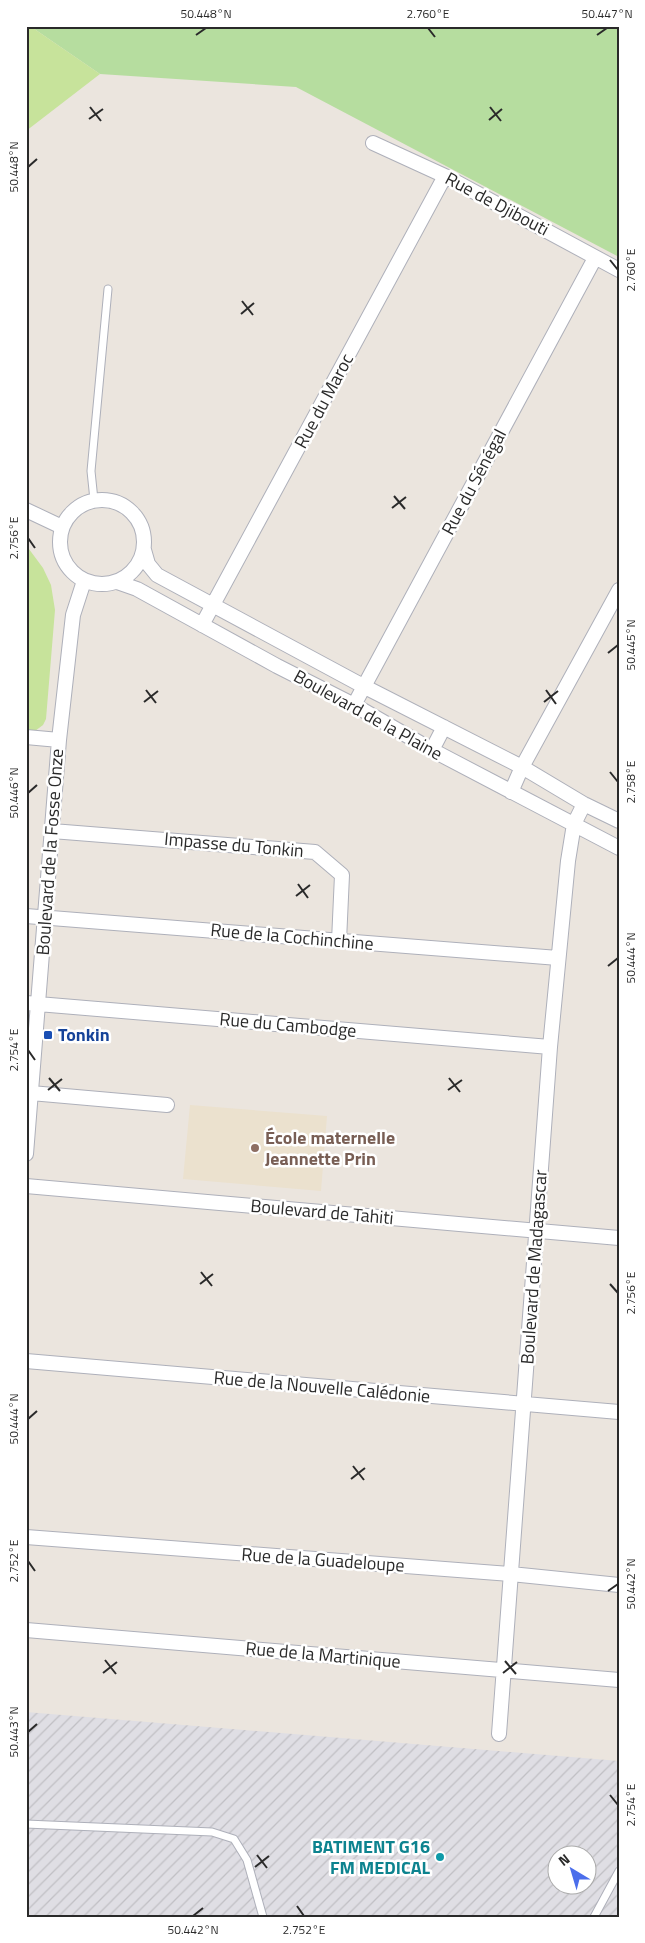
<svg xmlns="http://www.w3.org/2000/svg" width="645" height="1943" viewBox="0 0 645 1943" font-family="'Titillium Web',sans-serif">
	<defs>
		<pattern id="industrial-furrows" width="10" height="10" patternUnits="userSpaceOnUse" patternTransform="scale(1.25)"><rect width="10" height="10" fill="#dfdee4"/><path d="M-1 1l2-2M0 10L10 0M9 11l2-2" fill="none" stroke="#c0bfc4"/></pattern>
	</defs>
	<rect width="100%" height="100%" fill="#ebe5de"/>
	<path fill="url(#industrial-furrows)" fill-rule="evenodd" d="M26,1712L619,1761V1917H26ZM558,1856H588V1886H558Z"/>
	<path fill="#ebe1ce" d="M190,1105L327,1116L321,1191L183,1179Z"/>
	<path fill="#b6dd9f" d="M30,26H619V257L296,87L100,74Z"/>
	<path fill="#c7e39b" d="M26,26H30L100,74L26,131Z
		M26,545L43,568L51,585L55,610L46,719L43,725L35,731L26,730Z"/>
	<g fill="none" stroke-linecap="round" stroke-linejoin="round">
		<g stroke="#aeb0ba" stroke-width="9">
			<path id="service" d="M94,500L91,471L108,289
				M26,1824L212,1832L234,1839L247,1860L263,1917
				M594,1917L619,1871"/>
		</g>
		<g stroke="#aeb0ba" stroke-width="16">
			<path id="minor" d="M373,143L445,176L619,270
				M60 542a42 42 0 1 1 84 0a42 42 0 1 1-84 0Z
				M26,510L62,527
				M144,550L148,564L157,575L365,687L522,767L584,804L619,821
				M117,582L137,589L277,666L354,705L432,750L619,848
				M202,625L445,176
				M354,705L595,258
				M26,737L59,740
				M432,750L444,727
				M511,792L522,767L619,590
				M52,831L315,852L342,875L339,941
				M26,916L558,958
				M26,1003L550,1047
				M31,1093L167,1105
				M26,1154L59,740L73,615L84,581
				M26,1186L619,1238
				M26,1361L619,1412
				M26,1537L511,1574L619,1585
				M26,1630L619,1680
				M499,1734L550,1047L568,861L574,824L584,804"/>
		</g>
		<use href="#service" stroke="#fff" stroke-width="7"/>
		<use href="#minor" stroke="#fff" stroke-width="14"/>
	</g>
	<path fill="none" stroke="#2a2a2a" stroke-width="2" d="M428,28L435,37M196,35L206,28M597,35L607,28M90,107L101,121M490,107L501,121M89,119L103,109M489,120L502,109M28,167L37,159M610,260L618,270M242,301L253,315M241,314L254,303M394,496L405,509M392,508L406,497M28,538L35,548M608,653L618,645M146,690L156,703M546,690L556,704M144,702L158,691M544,702L558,691M610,772L618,782M28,793L37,785M298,884L308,898M296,896L310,885M608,966L618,958M28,1050L35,1060M49,1078L60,1091M449,1078L460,1092M48,1090L62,1079M448,1090L462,1080M201,1272L212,1286M200,1284L213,1274M610,1284L618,1293M28,1419L37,1411M353,1466L364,1480M351,1479L365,1468M28,1561L35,1571M608,1591L618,1584M105,1660L116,1674M505,1661L516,1674M103,1673L117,1662M503,1673L517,1662M28,1732L37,1724M610,1795L618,1805M257,1855L267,1868M255,1867L269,1856M297,1906L304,1916M193,1916L203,1908"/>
	<rect fill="#1a4fb4" stroke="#fff" stroke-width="2" x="43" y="1030" width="10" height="10" rx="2.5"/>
	<circle fill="#8d6e63" stroke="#fff" stroke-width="2" cx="255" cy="1148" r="5"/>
	<circle fill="#0f9aa8" stroke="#fff" stroke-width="2" cx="440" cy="1857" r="5"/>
	<g text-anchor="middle" stroke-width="5" stroke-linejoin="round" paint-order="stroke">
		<g font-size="18" fill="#2a2a2a" stroke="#fff">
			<text transform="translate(497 204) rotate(28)" y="6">Rue de Djibouti</text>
			<text transform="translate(324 401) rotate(-62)" y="6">Rue du Maroc</text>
			<text transform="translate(474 482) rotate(-62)" y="6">Rue du Sénégal</text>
			<text transform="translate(368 715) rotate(29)" y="6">Boulevard de la Plaine</text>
			<text transform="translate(234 845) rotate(5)" y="6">Impasse du Tonkin</text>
			<text transform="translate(50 852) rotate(-86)" y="6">Boulevard de la Fosse Onze</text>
			<text transform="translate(292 937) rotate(5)" y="6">Rue de la Cochinchine</text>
			<text transform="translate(288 1025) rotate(5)" y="6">Rue du Cambodge</text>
			<text transform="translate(322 1212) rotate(5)" y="6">Boulevard de Tahiti</text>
			<text transform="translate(534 1267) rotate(-86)" y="6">Boulevard de Madagascar</text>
			<text transform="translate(322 1387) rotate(5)" y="6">Rue de la Nouvelle Calédonie</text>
			<text transform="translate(323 1560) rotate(4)" y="6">Rue de la Guadeloupe</text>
			<text transform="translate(323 1655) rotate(5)" y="6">Rue de la Martinique</text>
		</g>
		<g font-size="18" font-weight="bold" fill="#164399" stroke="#fff" text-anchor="start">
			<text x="58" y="1041">Tonkin</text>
		</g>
		<g font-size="18" font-weight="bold" fill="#785e54" stroke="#fff" text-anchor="start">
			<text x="265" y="1144">École maternelle<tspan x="265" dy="21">Jeannette Prin</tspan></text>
		</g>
		<g font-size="18" font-weight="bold" fill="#0d838f" stroke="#fff" text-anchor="end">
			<text x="430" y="1853">BATIMENT G16<tspan x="430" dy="21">FM MEDICAL</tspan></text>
		</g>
	</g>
	<rect width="645" height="1943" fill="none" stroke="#ffffff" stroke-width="55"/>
	<g transform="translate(572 1870) rotate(322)"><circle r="24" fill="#ffffff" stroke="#aaaaaa"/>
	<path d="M0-4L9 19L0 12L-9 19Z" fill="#4b6eeb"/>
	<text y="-8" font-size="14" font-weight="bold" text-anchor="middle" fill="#2a2a2a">N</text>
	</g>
	<rect x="28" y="28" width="590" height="1888" fill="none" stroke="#2a2a2a" stroke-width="2"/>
	<g font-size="12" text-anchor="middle" fill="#2a2a2a">
		<text x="206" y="18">50.448°N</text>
		<text x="428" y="18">2.760°E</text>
		<text x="607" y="18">50.447°N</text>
		<text transform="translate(14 167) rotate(-90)" y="4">50.448°N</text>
		<text transform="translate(631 270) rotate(-90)" y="4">2.760°E</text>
		<text transform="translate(14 538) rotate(-90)" y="4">2.756°E</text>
		<text transform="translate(631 645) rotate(-90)" y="4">50.445°N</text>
		<text transform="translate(631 782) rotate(-90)" y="4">2.758°E</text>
		<text transform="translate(14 793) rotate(-90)" y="4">50.446°N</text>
		<text transform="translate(631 958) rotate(-90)" y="4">50.444°N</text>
		<text transform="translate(14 1050) rotate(-90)" y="4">2.754°E</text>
		<text transform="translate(631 1293) rotate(-90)" y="4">2.756°E</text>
		<text transform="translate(14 1419) rotate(-90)" y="4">50.444°N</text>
		<text transform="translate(14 1561) rotate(-90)" y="4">2.752°E</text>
		<text transform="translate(631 1584) rotate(-90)" y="4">50.442°N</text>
		<text transform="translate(14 1732) rotate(-90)" y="4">50.443°N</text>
		<text transform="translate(631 1805) rotate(-90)" y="4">2.754°E</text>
		<text x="193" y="1934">50.442°N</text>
		<text x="304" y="1934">2.752°E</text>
	</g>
</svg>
